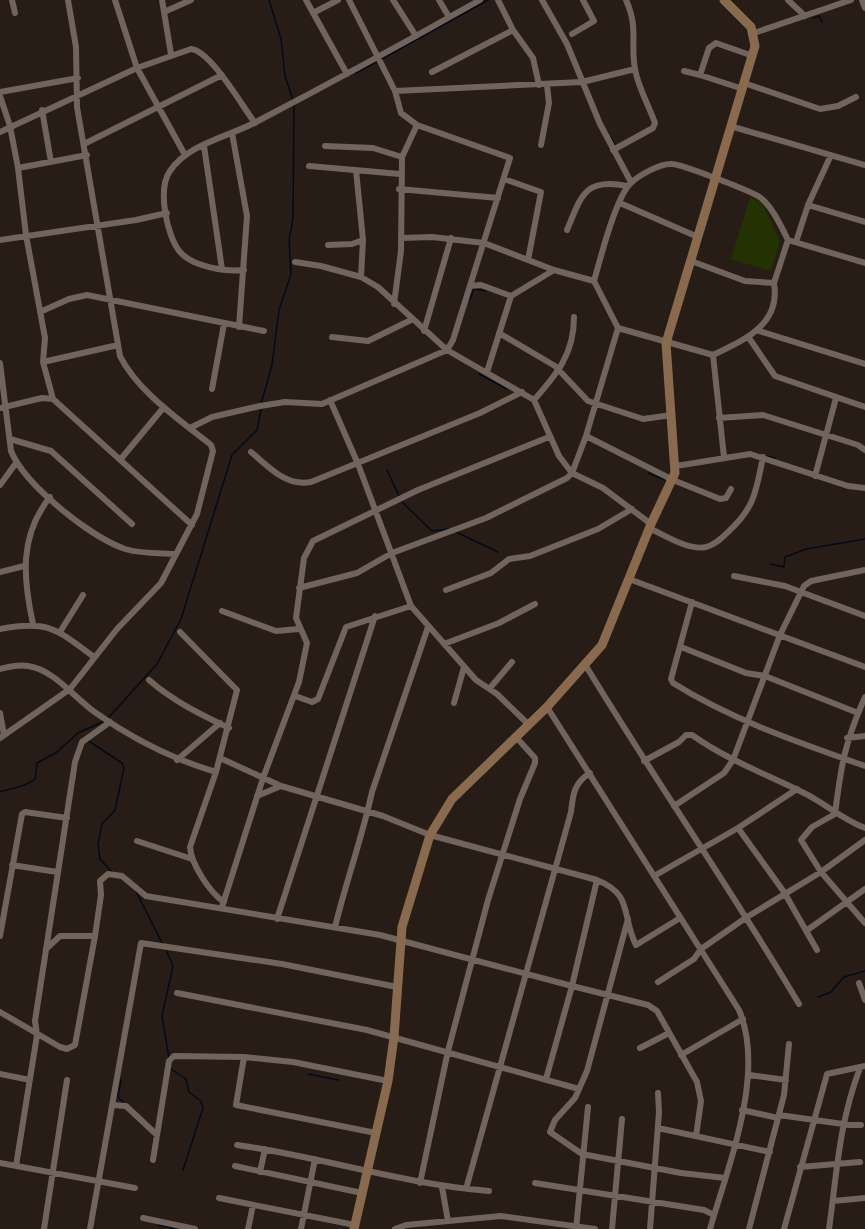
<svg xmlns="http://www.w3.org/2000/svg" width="865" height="1229" viewBox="0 0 865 1229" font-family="Roboto,sans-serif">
	<rect width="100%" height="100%" fill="#281d16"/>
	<path fill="#233202" d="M750,197L762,203L780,241L771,271L731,259Z"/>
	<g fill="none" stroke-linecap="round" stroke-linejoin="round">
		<path stroke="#000b18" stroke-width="1.5" d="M269,0L281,39L285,76L293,100
			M813,18L819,16L822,22
			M382,59L488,0
			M356,73L378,61
			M611,138L615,145
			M470,299L474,289L486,291
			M479,374L507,389
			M261,404L272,365L279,310L291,274L289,240L293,219L294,105
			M766,456L775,458
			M387,470L399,496
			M648,473L665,480
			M401,501L432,531L449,529
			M456,532L498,552
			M771,564L784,567L785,557L806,549L865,539
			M109,717L157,664L181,619L232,455L257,430L261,409
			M87,740L122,763L124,768L115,810L102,824L98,844L100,859L112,872
			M0,792C13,787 24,788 35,779L37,763L57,752L78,733L105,721
			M136,891L162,943
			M166,950L173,966L162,1016L169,1058
			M818,997L831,992L844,977L865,971
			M171,1069L186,1079L189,1092L201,1101L203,1108L183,1170
			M308,1074L338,1080
			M121,1080L118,1097L124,1103
			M158,1225L177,1229"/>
		<path stroke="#71645c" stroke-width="6" d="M12,0L15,13
			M115,0L137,68L185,155
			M162,0L171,54
			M306,0L347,74
			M393,0L416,36
			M439,0L449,17
			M542,0L567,44L600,124L631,182
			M788,0L805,16
			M862,0L865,8
			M164,12L191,0
			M313,13L338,0
			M513,30L533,58L539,85
			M754,33L851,0
			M572,34L594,21L583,0
			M684,71L700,75L709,48L716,43L753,56
			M432,72L513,30L498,0
			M700,75L743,89
			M744,83L820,109L838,106L856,97
			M395,91L582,82L635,69
			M0,92L78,78
			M0,96L10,126L18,168L26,235L45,338L43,362L53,399L192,525
			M42,110L51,162
			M730,126L865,165
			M0,132L137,68L191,49C211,51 242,106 255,123
			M232,133L247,216L239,327
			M84,144L222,75
			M541,145L549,103L547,85
			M204,146L222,269
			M325,146L373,148L402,157
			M613,150L653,128L655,123C649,106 638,87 635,69C630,43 639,29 626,0
			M309,166L400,174
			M18,168L87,155
			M356,170L363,240L361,277
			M504,179L541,192L528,260
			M399,189L498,198
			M620,203L698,237
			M808,205L865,222
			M567,230C581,197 584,177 627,186
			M401,238L432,237L484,243L554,270L594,281
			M0,240L136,220L167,213
			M796,242L808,205L831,155
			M328,245L352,244L363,240
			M691,261L745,281L774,283L788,240L865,263
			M295,262L321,266L361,277L378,287L447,350L534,400L559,456L572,473L603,488L651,524
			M244,270C226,272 193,267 180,252C167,237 157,189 170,171C188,144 228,137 256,122C331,83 406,42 480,0
			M470,286L481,285L511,296
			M394,304L401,251L402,157L417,125
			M40,312L69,299L87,295L264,331
			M424,331L451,238
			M759,331L865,364
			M499,333L555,366L588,401L643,419L672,415
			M332,337L368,341L411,320
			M749,338L775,376L865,407
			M713,355C744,340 781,325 774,283
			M43,362L118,345
			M0,363L11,451C25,485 90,537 125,549C141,554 159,553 176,554
			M487,372L511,296L554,270
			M212,389L224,324
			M330,400L358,464L411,606L476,680L497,694L528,724
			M534,400C557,374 574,354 574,317
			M0,408L42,398L53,399
			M719,418L763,415L858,445L865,450
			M190,428L212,417L260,406L285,402L322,404L447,350L453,340L510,158L417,125L401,113L395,91L349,0
			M586,436L673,480L720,499L726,498L731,489
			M10,439L51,451L132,524
			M251,452C269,467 286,487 311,482L480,413L522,392
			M724,457L713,355L618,328L594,281C600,260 616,196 631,183C639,175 661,163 672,164C681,164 754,192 761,198C773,208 781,226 788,240
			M120,460L164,407
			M676,466L750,454L848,486L865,488
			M815,476L836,398
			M0,485L16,463
			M649,528C664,535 689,551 706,547C715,545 723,537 729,531C755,507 756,491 763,457
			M0,572L24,566
			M734,576L785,586L865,616
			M629,579L865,667
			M299,588L357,573L392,553L486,518L567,478L572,473L586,436L618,328
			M446,590L491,573L509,559L530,556L598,529L632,509
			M692,602L671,679L673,683C732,720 800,743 865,766
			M222,611L276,631L299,629
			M33,624C23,578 19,536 50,497
			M0,629C49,620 56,629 94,657
			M60,632L83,595
			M180,632L237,690L216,772L190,847C191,864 210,893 224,902
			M444,644L499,623L535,604
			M681,647L746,673L765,676L858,713
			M586,666C655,780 731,889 799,1004
			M0,669C8,667 19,664 28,666C55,670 74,698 96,713C133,739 172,759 216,772
			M149,680C173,701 200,714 229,728
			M490,688L512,662
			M295,696L312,702L318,699L346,627L411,606
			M865,697C845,742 841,765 835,814L812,827L801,840L821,872L865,923
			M454,703L464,667
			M547,707L739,1010C766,1073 728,1166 710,1229
			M0,713L4,735
			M0,738L70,689L117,629L161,583L197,514L213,451L211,445C181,421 137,391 120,356L77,107L76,47L68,0
			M847,738L865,736
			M177,760L220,723
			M644,761L679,742L686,735H692C726,759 763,773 800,791C824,802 841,819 865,828
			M257,796L281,786
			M674,806L724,773L733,760L780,635L804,586L811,581L865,570
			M738,828L784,892L817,950
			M137,841L192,859
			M12,865L57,872
			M654,876L738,828L797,789
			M597,880C634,895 621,916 636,945L680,918
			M222,907L263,778L299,682L307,643L296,618L304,558L313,541L418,490L549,437
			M277,919L375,616
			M628,919L587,1071L575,1098L555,1120L550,1132L582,1154L681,1173L725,1178
			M335,927C346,882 362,838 372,792L428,627
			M806,931L865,889
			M0,936L22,814L25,812L67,818
			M46,949L60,936H95
			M658,982L694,959L701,949L747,917L821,872L865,840
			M859,983L865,1000
			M177,993L367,1030L579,1089
			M0,1012L60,1047L67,1049L75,1045L95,936L101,895L100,881L108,874L122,876L146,896L380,935L572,986L597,880L430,835L383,816L281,786L220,758
			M640,1048L669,1033
			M681,1055L743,1019
			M244,1057L236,1105L376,1133
			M0,1074L30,1080
			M749,1075L786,1080
			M546,1079L572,986L648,1005L657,1011L697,1082L701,1101L696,1136
			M113,1105L126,1106L157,1135
			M742,1110L778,1118
			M779,1115L850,1125H861
			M658,1128L770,1152
			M237,1145C322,1157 403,1184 489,1191
			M153,1160L169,1061L174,1056L244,1057L293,1062L388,1081
			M0,1163L135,1188
			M16,1166L37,1035L35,1021L75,762L82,742L110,722
			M235,1166L362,1193
			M800,1167L860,1162
			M260,1172L265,1149
			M420,1183L448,1051L488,900L520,799L535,763V758L515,736
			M535,1183L704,1210L714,1215
			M442,1187L448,1221
			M466,1189L571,812C573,794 574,783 590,773
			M219,1198L355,1225
			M833,1201L865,1198
			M143,1218L195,1229
			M44,1229L67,1080
			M90,1229L141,943L282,964L397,987
			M248,1229L253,1205
			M301,1229L315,1159
			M395,1229L406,1225L501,1216L595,1229
			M576,1229L588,1107
			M612,1229L622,1119
			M650,1229L659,1112L658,1093
			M749,1229L784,1095L789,1044
			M784,1229L827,1074L865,1066
			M829,1229C837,1172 839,1123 860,1068"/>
		<path stroke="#8a6a4f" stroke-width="9" d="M354,1229L388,1081L394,1037L402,927L430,835L452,799L547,707L602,645L651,524L675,473L666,343L755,46L751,27L724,0"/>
	</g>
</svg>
